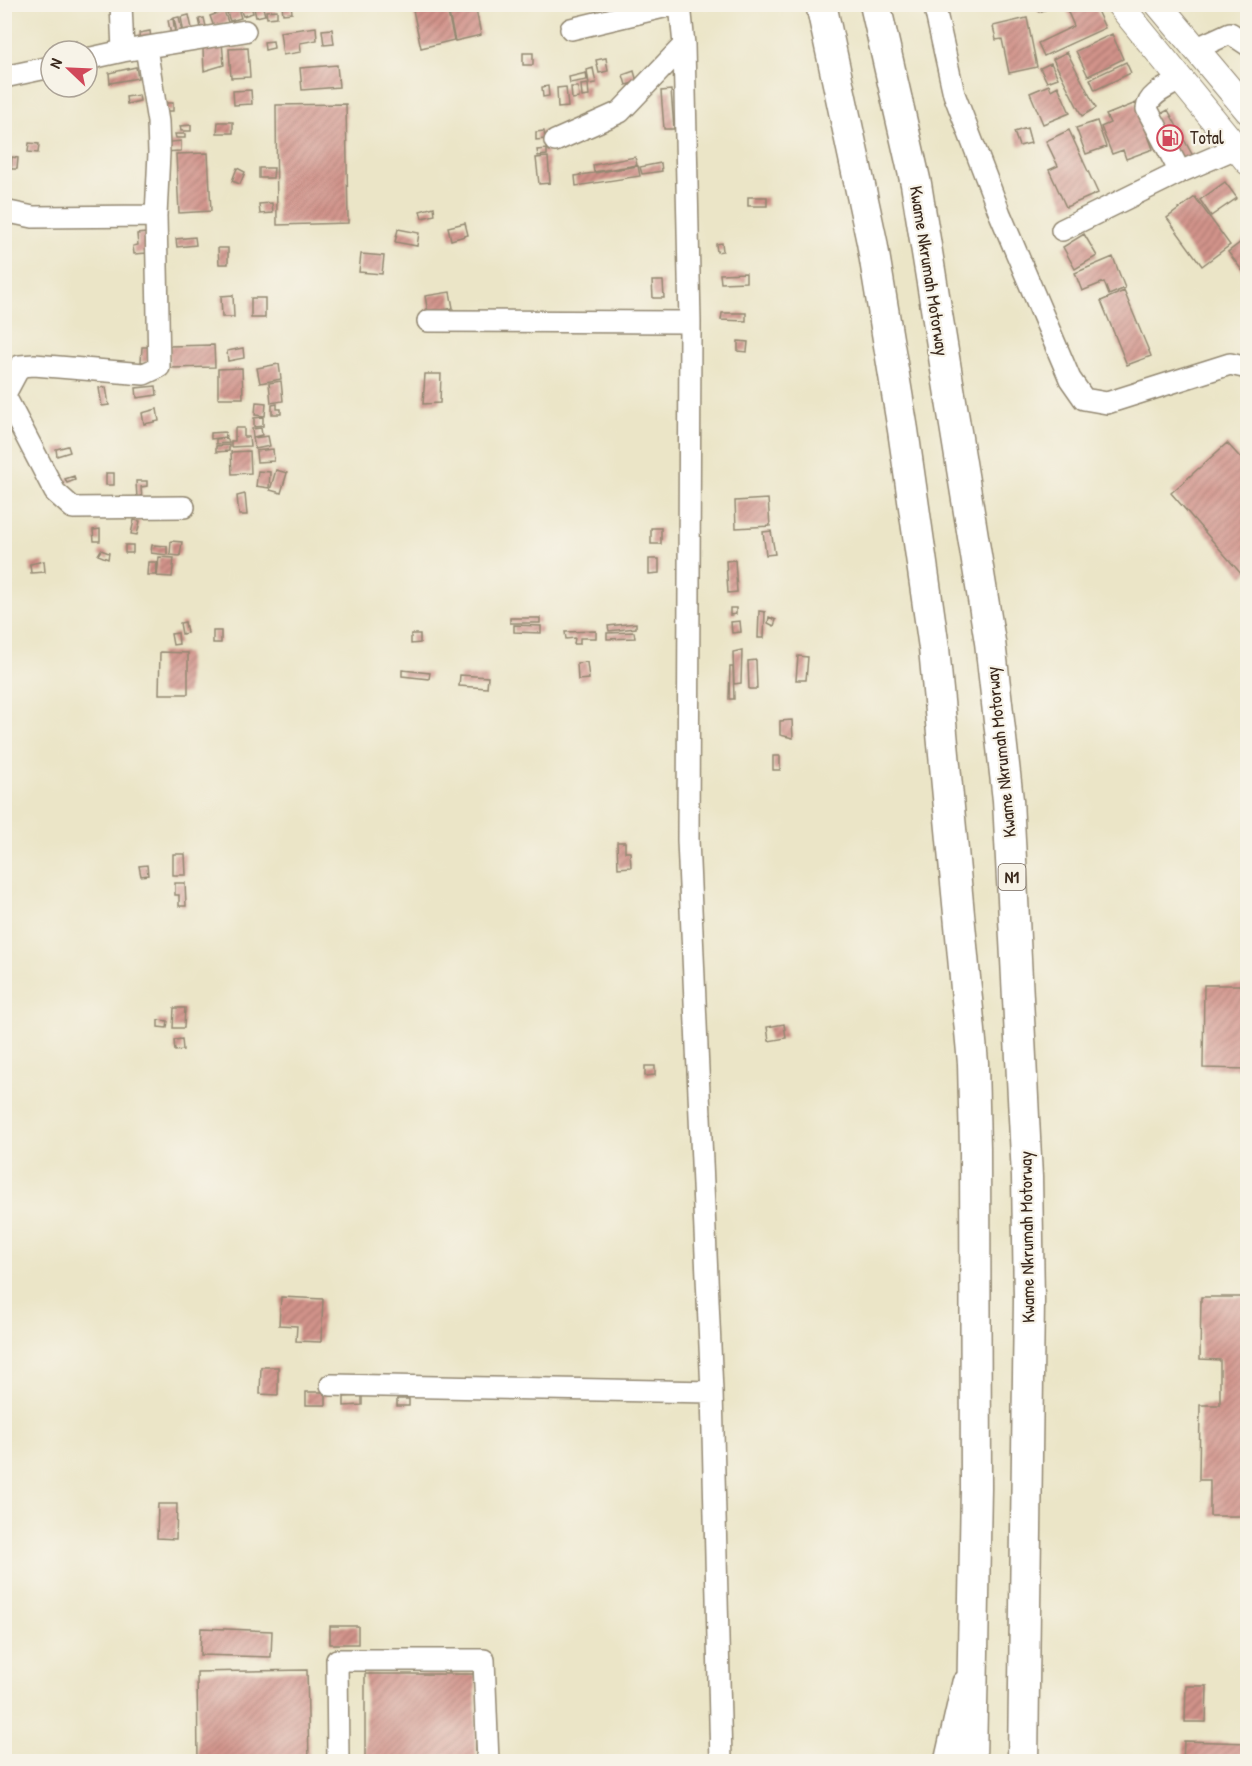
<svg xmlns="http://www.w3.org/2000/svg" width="1252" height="1766" viewBox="0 0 1252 1766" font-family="'Patrick Hand',sans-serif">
	<defs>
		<pattern id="building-hatch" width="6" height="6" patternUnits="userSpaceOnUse" patternTransform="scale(1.5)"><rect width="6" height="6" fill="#d1938a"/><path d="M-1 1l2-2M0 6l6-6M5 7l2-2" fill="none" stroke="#ab7870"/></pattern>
	</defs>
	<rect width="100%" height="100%" fill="#f7f3e8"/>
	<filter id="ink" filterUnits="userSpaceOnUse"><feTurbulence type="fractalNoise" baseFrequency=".0167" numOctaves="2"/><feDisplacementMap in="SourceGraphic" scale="12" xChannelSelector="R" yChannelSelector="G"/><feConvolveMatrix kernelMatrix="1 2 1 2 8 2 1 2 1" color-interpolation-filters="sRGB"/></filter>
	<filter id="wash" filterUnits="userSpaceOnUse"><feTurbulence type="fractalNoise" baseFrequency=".008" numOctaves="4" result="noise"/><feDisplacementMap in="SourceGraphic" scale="24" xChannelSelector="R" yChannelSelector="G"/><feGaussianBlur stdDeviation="1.35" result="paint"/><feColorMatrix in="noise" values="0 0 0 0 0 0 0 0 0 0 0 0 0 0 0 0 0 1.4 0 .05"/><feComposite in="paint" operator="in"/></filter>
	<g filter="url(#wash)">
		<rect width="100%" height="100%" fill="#ebe5c7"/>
		<g id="blocks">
			<path fill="url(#building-hatch)" d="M253,4H262L265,15L256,17Z
				M291,4L292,13L283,14L282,5Z
				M416,4H446L454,40L421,48L412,5Z
				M447,4H475L481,35L455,41Z
				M1078,4H1094L1105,28L1044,56L1038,43L1074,26L1067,10Z
				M1035,5H1057L1039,12Z
				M251,6L253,13L243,16L240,9Z
				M238,9L241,18L230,21L227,13Z
				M277,10V17L267,18L266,11Z
				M224,11L228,22L214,27L210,16Z
				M189,15L193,33L184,34L181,17Z
				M179,17L182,32L177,33L174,18Z
				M204,18L207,31L202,32L199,19Z
				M1027,18L1037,67L1009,73L1002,39L996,40L993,26Z
				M173,19L175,34L171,35L168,20Z
				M316,27L317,40L300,43L301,52L283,55L280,32Z
				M332,29L334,44L324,45L322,30Z
				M150,31L151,39L140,42L139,33Z
				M1112,34L1123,59L1088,76L1076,51Z
				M76,41L79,51H68L66,44Z
				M273,41L274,48L265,50L264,42Z
				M222,42L224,65L204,71L203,49Z
				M64,46L65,51H57L56,48Z
				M248,48L250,77L231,78L229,49Z
				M1067,52L1096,108L1082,116L1053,59Z
				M523,53H533V65H523Z
				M606,58L608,71L599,73L596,60Z
				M1126,62L1131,73L1095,90L1090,79Z
				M1051,63L1058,78L1047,82L1040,68Z
				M337,65L339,87L302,90L300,68Z
				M136,67L138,78L110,83L109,73Z
				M593,68L596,83L589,84L587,70Z
				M634,71L637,82L626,85L623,75Z
				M586,73L587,80L570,83L569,77Z
				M588,84L589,96L582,97L581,85Z
				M1049,85L1051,90L1058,86L1070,113L1043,124L1030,93Z
				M548,86L549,96L543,97L542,87Z
				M566,87L568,107L558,108L557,88Z
				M571,87H578L579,98L572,99Z
				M251,90L252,104L234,105L233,91Z
				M671,90L674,129H664L661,91Z
				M139,95L140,101L127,104L126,97Z
				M160,103H173V111H160Z
				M1136,103L1153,149L1126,159L1123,150L1112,154L1101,127L1110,123L1106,115Z
				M346,104L348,223L277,225L276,105Z
				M1168,110L1194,158L1179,166L1153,118Z
				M1097,121L1106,147L1086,154L1076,128Z
				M218,122H233V133H217Z
				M191,125V131H181L180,126Z
				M1027,128L1031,143L1019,146L1014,132Z
				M1069,130L1098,193L1066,207L1049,170L1058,166L1046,141Z
				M544,131L545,139L536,140V132Z
				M175,134H185V138H176Z
				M181,141V151L161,152V143Z
				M29,143L39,144L38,153L28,152Z
				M547,149V155L538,156L537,150Z
				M208,153L211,211L179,213L176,154Z
				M12,157L18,158L17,169H11Z
				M548,157L550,183L539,184L536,158Z
				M635,157L637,165L594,172L593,165Z
				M661,163L662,171L642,174L640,167Z
				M638,166L640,176L576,186L575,176Z
				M237,168L245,172L240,184L232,181Z
				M259,168H274L273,178H259Z
				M1225,182L1237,198L1211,216L1200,200Z
				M748,197H767V206H748Z
				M1195,197L1230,245L1202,266L1167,218Z
				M272,203L273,213L260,214L259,204Z
				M434,207L435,215L422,218L420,211Z
				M465,223L468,235L451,240L448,227Z
				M398,229L419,233L417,246L395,242Z
				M146,233L147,253L134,254L133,246L138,245L137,234Z
				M1084,234L1097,256L1075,269L1063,247Z
				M195,237L196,245L177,247L176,239Z
				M1245,239L1248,242V278L1228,252Z
				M722,243L723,251L717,252L716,244Z
				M218,248H228V264H219Z
				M361,254L384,256L382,274L359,272Z
				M1113,257L1125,288L1109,295L1104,282L1082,291L1075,273Z
				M746,273V282L721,283L720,274Z
				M652,281H663L664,298H653Z
				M1124,291L1151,356L1127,365L1101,301Z
				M450,292L453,308L428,313L425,296Z
				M233,295L234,317H222L221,296Z
				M251,298H265V318H251Z
				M722,313H746V321L721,320Z
				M738,341L748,342L747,352L738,351Z
				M214,345L215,367L169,368V346Z
				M142,347H150L149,362H141Z
				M243,348L244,358L228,361L227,351Z
				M279,364L281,379L260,383L257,368Z
				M242,368L243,398H218V369Z
				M425,374H441L440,403L423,404Z
				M281,381L283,401L271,403L269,383Z
				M156,386L157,395L137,398L136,388Z
				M106,387L109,405L102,406L99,388Z
				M256,402L266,403L265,416L255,415Z
				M277,404V409H281V414H272V405Z
				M157,409L159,421L144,424L142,413Z
				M263,417V426L254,427V418Z
				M235,428H244V437H249L250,446L231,447V441H235Z
				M261,428L262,435L253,437L252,429Z
				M225,432L226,437L211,439V433Z
				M268,436L270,446L255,449L253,438Z
				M227,438L229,443L216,444V439Z
				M1227,443L1248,466V572L1243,576L1171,493Z
				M229,445V451L216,452V446Z
				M68,446L70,452L57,456L56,449Z
				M273,449L274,461L257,462L256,451Z
				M250,451L251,473L232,474L231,452Z
				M276,470L287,473L281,493L270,490Z
				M258,471L270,472L269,488L256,486Z
				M106,473H114V485H106Z
				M74,476L75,480L67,483L65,479Z
				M136,481H147V486L141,487L142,499H137Z
				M245,494L247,515H239L237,496Z
				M768,499L770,526L736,528L735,501Z
				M134,520L140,521L137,535L131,534Z
				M651,528H661V544H651Z
				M100,529V541H94L93,530Z
				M771,531L775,554L766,555L763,532Z
				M171,541L182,542L180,556L170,555Z
				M125,545H133V553H125Z
				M152,545L167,546V555L151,553Z
				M101,550L109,553L108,559L98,555Z
				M159,557L174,558L172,577L157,576Z
				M649,559H659V573L649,574Z
				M735,560L737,592L728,593L726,561Z
				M44,561L45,572L31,573L30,564Z
				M148,562H157L156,575H147Z
				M730,608H736V614L730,615Z
				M759,611L765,612L764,638H758Z
				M769,617L776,620L774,626L768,623Z
				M510,618H540V623H510Z
				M740,621L741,632L732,633L731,622Z
				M185,622L187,633L182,634L180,623Z
				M636,623V628L609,631L608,626Z
				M514,625L541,626V633L514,632Z
				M213,631H221V643H213Z
				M596,631V638H580V644H574L575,638L566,639L565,632Z
				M634,632L635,638L607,639V633Z
				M178,633L179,644L173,645L171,634Z
				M411,634H420V643L411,644Z
				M742,650L741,683L734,684L733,652Z
				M160,652L188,653V694H159Z
				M798,656L808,657L806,680H796Z
				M756,660L757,689H749L748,661Z
				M587,662L589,679L578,680L577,663Z
				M730,667H733L734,699H729Z
				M402,670L430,673L429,679L402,676Z
				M460,675L488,677L487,688L459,686Z
				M792,720L793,738L780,735V721Z
				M773,756H780V770H773Z
				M617,842H625V852H630L631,867L618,868Z
				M173,854H185L186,875H173Z
				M147,865L148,875L141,876L139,866Z
				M175,883H185L186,906H179V895H175Z
				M1204,985H1248V1069L1203,1068Z
				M174,1008H185L184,1028H173Z
				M158,1020L168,1021L167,1028L158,1027Z
				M784,1024L786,1038L769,1041L767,1027Z
				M182,1039L183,1050L175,1051L174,1040Z
				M645,1066H655V1075L645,1076Z
				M281,1297L323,1299L321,1342L296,1341L297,1326L279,1325Z
				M1201,1297H1248V1516H1210V1480H1199L1200,1405H1220V1360L1200,1359Z
				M261,1367H278V1395L260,1394Z
				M306,1392H326V1405H306Z
				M362,1396V1405L344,1406V1397Z
				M397,1399H409V1406H397Z
				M158,1504H177L176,1539L157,1538Z
				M330,1626H358V1644H330Z
				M201,1628L272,1631L271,1657L200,1655Z
				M307,1670L309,1762H198L197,1672Z
				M365,1674H476V1762H365Z
				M1186,1686H1207L1206,1722H1185Z
				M1184,1741L1248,1743V1762H1183Z"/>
		</g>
	</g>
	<g filter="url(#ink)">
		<use href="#blocks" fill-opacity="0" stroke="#938872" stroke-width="1.5"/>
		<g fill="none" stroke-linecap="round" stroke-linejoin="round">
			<g stroke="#938872" stroke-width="24">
				<path id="minor" d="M121,4L123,51L245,31
					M680,4L684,45L690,322L688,840L712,1392L721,1762
					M934,4L954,94L1000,214L1070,379L1084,399L1107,403L1230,364L1248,368
					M571,29L676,4
					M1195,49L1230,33L1248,45
					M87,59L123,51
					M4,77L51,67
					M1180,80C1168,87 1148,94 1147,109L1180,172
					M555,141L620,112L684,45
					M4,211L33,217L156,216L159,153L158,122L146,48
					M1062,230L1180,172L1236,148
					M428,321L690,322
					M4,394L55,492L73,508L184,507
					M5,394L20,366L34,365L144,374L159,367L156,216
					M331,1385L712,1392
					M338,1762L337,1660H484L488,1762
					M945,1762L963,1682"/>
			</g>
			<g stroke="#938872" stroke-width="28">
				<path id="major" d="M1119,4L1248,162
					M1158,4L1248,111"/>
			</g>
			<g stroke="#938872" stroke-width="33">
				<path id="highway" d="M821,4L872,242L903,430L934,648L973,1063L975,1148L976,1488L971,1762
					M875,4L916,184L990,642L1008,800L1027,1177L1029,1300L1023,1762"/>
			</g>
			<use href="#minor" stroke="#fff" stroke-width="21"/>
			<use href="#major" stroke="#fff" stroke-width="26"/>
			<use href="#highway" stroke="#fff" stroke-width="30"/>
		</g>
	</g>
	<defs>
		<g id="fuel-ring" transform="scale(1.35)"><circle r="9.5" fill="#f7f3e8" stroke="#d1495b" stroke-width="1.5"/><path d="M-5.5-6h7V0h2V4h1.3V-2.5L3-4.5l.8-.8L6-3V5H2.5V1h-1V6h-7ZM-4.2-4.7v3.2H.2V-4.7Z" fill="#d1495b"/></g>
	</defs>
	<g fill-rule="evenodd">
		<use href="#fuel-ring" x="1170" y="138"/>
	</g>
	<g text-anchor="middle" stroke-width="4.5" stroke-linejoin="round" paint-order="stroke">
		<rect fill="#f7f3e8" stroke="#73665b" stroke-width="1.5" x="998.5" y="864" width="27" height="26" rx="4.5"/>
		<g font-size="16" font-weight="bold" fill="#3b2a1e">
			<text x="1012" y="883">N1</text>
		</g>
		<g font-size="18" fill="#3b2a1e" stroke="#f7f3e8" text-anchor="start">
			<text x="1190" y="144">Total</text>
		</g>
		<g font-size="18" fill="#3b2a1e" stroke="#f7f3e8">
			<text transform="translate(929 271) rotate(81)" y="6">Kwame Nkrumah Motorway</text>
			<text transform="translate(1001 752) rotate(-96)" y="6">Kwame Nkrumah Motorway</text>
			<text transform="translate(1027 1237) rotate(-91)" y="6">Kwame Nkrumah Motorway</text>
		</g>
	</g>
	<rect width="1252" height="1766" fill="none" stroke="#f7f3e8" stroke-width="24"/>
	<g transform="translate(69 69) rotate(293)"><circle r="28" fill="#f7f3e8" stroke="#aca397" stroke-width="1.5"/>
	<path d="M0-4.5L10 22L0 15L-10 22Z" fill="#d1495b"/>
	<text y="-9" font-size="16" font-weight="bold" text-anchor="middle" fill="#3b2a1e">N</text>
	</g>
</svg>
